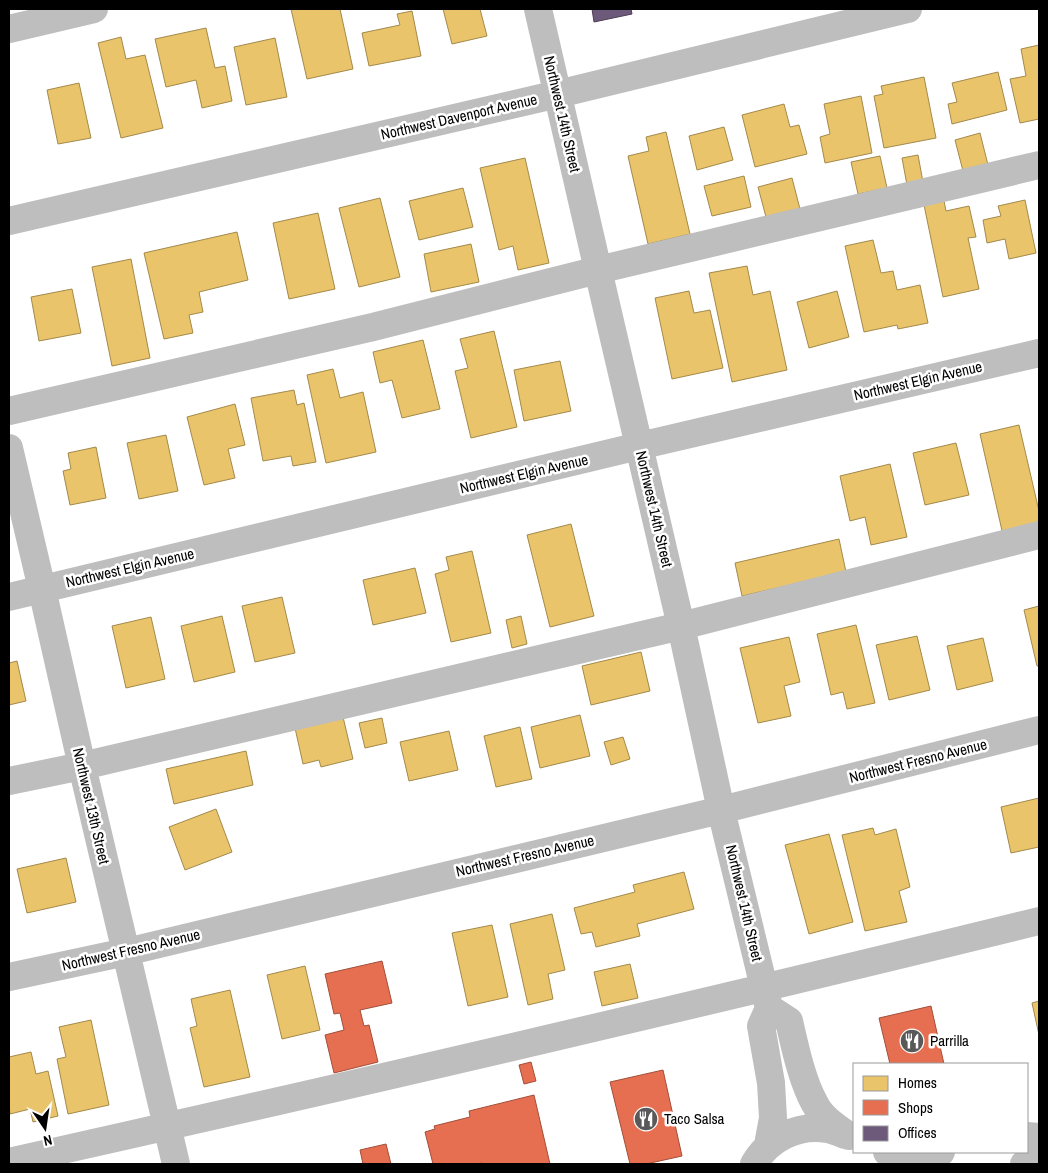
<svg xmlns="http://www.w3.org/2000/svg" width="1048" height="1173" viewBox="0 0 1048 1173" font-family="'Archivo Narrow',sans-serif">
	<rect width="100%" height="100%" fill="#fff"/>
	<path fill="#e9c46a" stroke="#a3894a" d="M291,9H340L353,69L307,79Z
		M443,9H480L487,36L452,44Z
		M412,11L421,56L369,66L362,33L400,25L397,14Z
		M206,28L215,68L225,66L232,101L202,108L196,80L166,87L155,39Z
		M121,37L126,59L145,55L163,128L121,138L98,43Z
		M275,38L287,97L246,105L234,47Z
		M1039,45V119L1020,123L1010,79L1026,76L1021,49Z
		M998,72L1007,110L952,124L948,104L957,102L952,83Z
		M924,77L936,138L884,148L874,96L883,94L881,86Z
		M79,83L91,138L58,144L47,90Z
		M861,96L872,153L825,163L820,137L830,134L824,104Z
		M784,104L790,127L799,125L807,154L755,167L742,115Z
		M724,127L733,160L697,170L689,136Z
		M666,132L690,234L648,244L628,156L649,151L646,137Z
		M980,133L988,165L963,171L955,140Z
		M918,155L923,182L907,185L902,158Z
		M880,156L887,188L858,194L851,162Z
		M525,158L549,263L518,270L513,246L499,250L480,168Z
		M744,176L751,207L712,216L704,186Z
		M792,178L800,209L766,217L758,187Z
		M463,188L473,227L419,240L409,201Z
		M380,198L400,277L359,287L339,208Z
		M1025,200L1036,253L1009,259L1005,239L987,243L983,220L1001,216L998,206Z
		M944,201L946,211L969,206L976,237L968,238L979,289L943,297L924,205Z
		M318,213L335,289L289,299L273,223Z
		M237,232L248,280L199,292L203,312L189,315L193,333L164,339L144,253Z
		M873,240L881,273L893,271L897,290L920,285L928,323L898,329L897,325L864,332L845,246Z
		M471,244L479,282L431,292L424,254Z
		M131,259L150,358L112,366L92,267Z
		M747,266L753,295L770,291L787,370L732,382L709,273Z
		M72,289L81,333L39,341L31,297Z
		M689,291L694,313L710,310L723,368L672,379L655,298Z
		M837,291L849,337L809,348L797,302Z
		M494,331L517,427L471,438L455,371L468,368L460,339Z
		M423,340L440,409L402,418L392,380L380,383L373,352Z
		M560,361L571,411L524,421L514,370Z
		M333,369L340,398L363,392L376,452L326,463L307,375Z
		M294,390L297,405L304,403L316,462L293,466L291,456L263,461L251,398Z
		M235,404L245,445L228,449L235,478L204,485L187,417Z
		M1019,425L1039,511V526L1003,535L980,434Z
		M166,435L178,491L139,499L127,443Z
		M956,443L969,495L925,505L913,453Z
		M96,447L106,498L70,505L63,471L71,469L68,453Z
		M890,464L907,537L871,545L865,517L850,521L840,476Z
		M571,524L594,616L550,627L527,535Z
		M839,539L846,572L742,596L735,563Z
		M472,551L491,633L451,642L435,574L449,570L446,557Z
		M415,568L426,613L373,625L363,580Z
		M282,597L295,653L255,662L242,606Z
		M1039,606V666H1037L1024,610Z
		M222,616L235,672L194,682L181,626Z
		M521,616L527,644L512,648L506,620Z
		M151,617L165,679L126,688L112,626Z
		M856,625L875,703L847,709L843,692L831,695L817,634Z
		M917,636L930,690L889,700L876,645Z
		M789,637L800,682L784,686L791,716L758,723L740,648Z
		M983,638L993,681L957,690L947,646Z
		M641,652L650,691L591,705L582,666Z
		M17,661L26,701L9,705V663Z
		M580,715L590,756L540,768L531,727Z
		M343,717L353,759L321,767L319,760L303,764L295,728Z
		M382,718L387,743L365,748L359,723Z
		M520,727L532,779L496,787L484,736Z
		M449,731L458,770L409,781L400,742Z
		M623,737L630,759L611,765L604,742Z
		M246,751L253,785L174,804L166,769Z
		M1039,798V847L1011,853L1001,807Z
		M216,809L232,852L185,870L169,827Z
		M873,828L875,835L896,829L910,887L899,891L907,922L865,931L842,835Z
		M829,834L853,922L809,934L785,845Z
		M66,858L76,902L27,913L17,869Z
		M684,872L694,909L637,924L640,936L596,947L592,932L581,934L574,908L635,892L633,885Z
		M552,914L565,970L548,974L553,999L528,1005L510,924Z
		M492,925L508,997L468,1006L452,933Z
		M630,964L638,998L602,1006L594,972Z
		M305,966L320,1030L282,1039L267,975Z
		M230,990L250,1077L204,1087L190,1028L197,1026L191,999Z
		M1039,1001V1035L1032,1003Z
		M91,1020L109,1105L68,1114L57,1059L66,1057L59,1027Z
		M31,1052L36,1074L48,1071L58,1116L33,1122L30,1109L10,1114L9,1106V1057Z"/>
	<path fill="#e76f51" stroke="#a24e39" d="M382,961L392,1003L360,1010L364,1026L369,1025L378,1062L334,1073L325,1035L344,1030L340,1013L334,1014L325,974Z
		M931,1006L944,1064H890L879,1018Z
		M531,1062L536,1081L524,1084L519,1065Z
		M663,1070L682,1156L646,1164H630L610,1082Z
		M534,1095L550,1164H483L482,1163L477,1164H433L425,1132L435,1129L434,1126L470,1117L469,1111Z
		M386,1144L391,1164H363L360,1150Z"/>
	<path fill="#6d597a" stroke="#4c3e55" d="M592,9H631L632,14L594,22Z"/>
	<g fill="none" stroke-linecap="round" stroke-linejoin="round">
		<path stroke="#bebebe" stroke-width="28" d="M538,9L598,270L681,626L721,810L769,1008L761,1026L771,1083L773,1118L768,1145
			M9,29L94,9
			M9,221L558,94L908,9
			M9,411L373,327L598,270L1039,165
			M9,448L42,589L82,766L176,1164
			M9,597L639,446L1039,353
			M9,781L82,766L681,626L1039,535
			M9,977L126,952L721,810L1039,730
			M769,1008L789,1021C795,1047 802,1081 815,1104C822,1118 836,1127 849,1136
			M1027,1136L1039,1137
			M887,1152L906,1156L926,1155L941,1152
			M9,1162C353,1085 697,1005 1039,921
			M754,1164C768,1139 798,1124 827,1129C833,1130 840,1133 845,1135
			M1024,1164L1030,1163L1039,1157"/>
	</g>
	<defs>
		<g id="restaurant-disc" transform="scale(1.25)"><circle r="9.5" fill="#595959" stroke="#fff"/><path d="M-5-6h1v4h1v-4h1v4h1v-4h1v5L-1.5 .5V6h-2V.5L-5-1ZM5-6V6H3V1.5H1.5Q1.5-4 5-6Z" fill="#fff"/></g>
	</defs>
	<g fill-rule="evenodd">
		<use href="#restaurant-disc" x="912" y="1041"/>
		<use href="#restaurant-disc" x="646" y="1119"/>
	</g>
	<g text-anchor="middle" stroke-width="5" stroke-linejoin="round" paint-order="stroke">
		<g font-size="15" fill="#000" stroke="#fff">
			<text transform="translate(562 114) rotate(77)" y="5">Northwest 14th Street</text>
			<text transform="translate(459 117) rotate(-13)" y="5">Northwest Davenport Avenue</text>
			<text transform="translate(918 381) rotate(-13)" y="5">Northwest Elgin Avenue</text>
			<text transform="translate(524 474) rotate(-13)" y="5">Northwest Elgin Avenue</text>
			<text transform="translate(654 509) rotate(77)" y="5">Northwest 14th Street</text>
			<text transform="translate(130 568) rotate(-13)" y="5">Northwest Elgin Avenue</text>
			<text transform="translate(918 761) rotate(-14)" y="5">Northwest Fresno Avenue</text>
			<text transform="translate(91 806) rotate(77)" y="5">Northwest 13th Street</text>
			<text transform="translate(525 856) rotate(-13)" y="5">Northwest Fresno Avenue</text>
			<text transform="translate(744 903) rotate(77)" y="5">Northwest 14th Street</text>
			<text transform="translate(131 950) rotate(-13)" y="5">Northwest Fresno Avenue</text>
		</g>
		<g font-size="15" fill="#000" stroke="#fff" text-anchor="start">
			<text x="930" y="1046">Parrilla</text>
			<text x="664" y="1124">Taco Salsa</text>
		</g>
	</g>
	<rect width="1048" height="1173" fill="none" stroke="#000000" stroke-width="20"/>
	<rect x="853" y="1063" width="175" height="90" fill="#ffffff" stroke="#999999"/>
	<rect x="863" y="1076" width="25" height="15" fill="#e9c46a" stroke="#999999"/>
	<text x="898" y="1088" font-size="15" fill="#000000">Homes</text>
	<rect x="863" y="1100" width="25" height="15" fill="#e76f51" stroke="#999999"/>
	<text x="898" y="1113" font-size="15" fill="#000000">Shops</text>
	<rect x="863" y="1126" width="25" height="15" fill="#6d597a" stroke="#999999"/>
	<text x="898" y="1138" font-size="15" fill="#000000">Offices</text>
	<g transform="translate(45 1128) rotate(167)" stroke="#ffffff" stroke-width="4" paint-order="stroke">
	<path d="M0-4L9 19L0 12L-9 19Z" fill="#000000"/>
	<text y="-8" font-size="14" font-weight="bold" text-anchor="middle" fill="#000000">N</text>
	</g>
</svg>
